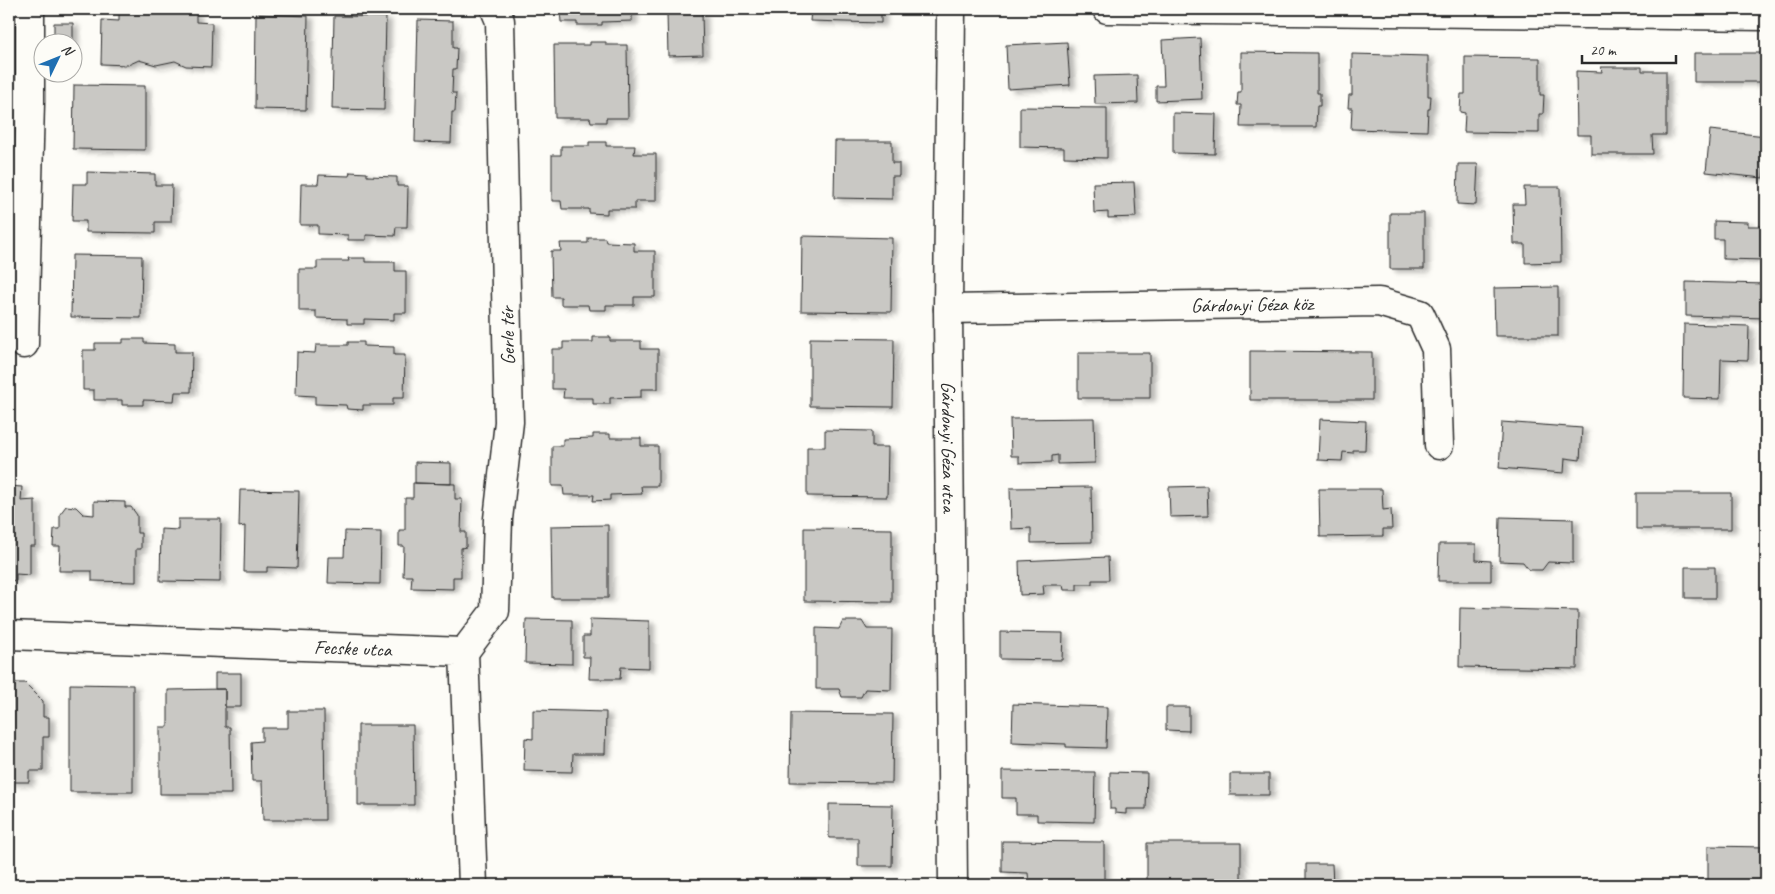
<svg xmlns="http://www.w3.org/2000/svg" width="1775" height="894" viewBox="0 0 1775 894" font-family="Caveat,sans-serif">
	<defs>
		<filter id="shadow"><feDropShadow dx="5.5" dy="3" stdDeviation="2.5" flood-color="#0004"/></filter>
	</defs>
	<rect width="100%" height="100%" fill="#fdfcf7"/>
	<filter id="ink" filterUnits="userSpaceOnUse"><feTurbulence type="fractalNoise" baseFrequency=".02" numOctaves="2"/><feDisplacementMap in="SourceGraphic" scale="10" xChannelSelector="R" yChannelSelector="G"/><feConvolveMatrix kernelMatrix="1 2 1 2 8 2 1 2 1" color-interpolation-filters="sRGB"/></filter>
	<g filter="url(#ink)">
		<path fill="#c9c8c4" stroke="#2b2b2b" filter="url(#shadow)" d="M147,9H167L176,12L196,13V22L212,23L211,67L186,66L175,61L156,65L139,60L128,65L101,64L102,20L119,21V11L139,12Z
			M555,9H632V21L602,22V25H577V22H561L560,10Z
			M811,9H881V23L810,21Z
			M667,13H702L703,55L668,56Z
			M256,14L308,16L306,110L255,109Z
			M334,16L386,17L384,110L332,109Z
			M418,20L453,21V48H457L456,69H453L452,93H456L455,112H452L451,143L415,142Z
			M54,23H73V54L72,42H54Z
			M1200,38L1202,99L1156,101V86H1164L1162,40Z
			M590,42H606V45H627L628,118H606V122H591L590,118H555L554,45H590Z
			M1067,42L1070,85L1008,89L1006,45Z
			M1241,52L1317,53V93H1320V106H1317L1316,127H1240L1241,105H1237L1238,92H1241Z
			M1694,53H1766V82H1694Z
			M1352,54L1428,56V96H1431L1430,109H1428L1427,131L1351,129L1352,108H1348L1349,95H1352Z
			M1465,57L1540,58V95H1544L1543,114H1539V133L1464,132L1465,113L1460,112L1461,94H1465Z
			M1601,67H1642V71H1666V135H1652L1653,154H1591V135H1577L1576,71L1602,72Z
			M1137,75L1138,103L1095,104L1094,76Z
			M74,85L145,86V150L73,149Z
			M1020,107L1107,108V158L1064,157V148L1020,147Z
			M1173,113L1216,114L1215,154L1173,153Z
			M1710,130L1766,136L1763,178L1706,172Z
			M835,141H892V163H899V176H892V199L834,198Z
			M589,142H606V146H635L634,154H656V201H635V209H607V214L589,213V209H562L561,201H552V155H561V146H589Z
			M1458,164H1478L1476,205L1457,204Z
			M87,172L155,174V185H172L171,222H155V233L86,232V221H72L73,184H87Z
			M350,172L367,173V176L397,177V186H408L407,227H396L395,236L366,235V240H348V235L318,234V225H300L301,184H318L319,175L349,176Z
			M1134,182L1136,217L1108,218V212L1094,213L1093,183Z
			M1524,187H1560L1561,262L1525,263V244H1514L1513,204H1525Z
			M1390,213H1424V269H1390Z
			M1714,221L1748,222V226H1766V260L1723,259V239H1714Z
			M802,236L892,238L891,312L801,311Z
			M588,238H605L606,242L634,243V251H655V297H634V305H606V310H589L588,305H561V297H552L551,251H561L560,243H588Z
			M72,255L142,256L141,318L71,317Z
			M348,258H365V262H395V271H406V313H394V320L364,319V324H347V319L316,318V311H299V269H317V261H349Z
			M1686,282L1766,284V318L1686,316Z
			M1558,287V336H1495L1494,288Z
			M1684,324L1749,326L1748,360L1721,359L1720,399L1683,398Z
			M593,337H610V341H641V349H658V389H641V397L610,398V404H593V398H563L564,389H552V349H563V342H593Z
			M810,338L894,339L893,407L810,406Z
			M123,339H144V343L175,344V352H192L191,392H175L174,401L143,400V405H122V400H94V390H83V350H95V343H123Z
			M348,342H364V346L394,347V355H405L404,398H393V405H363V410L347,409L346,405L315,404V396L296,395L297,352L315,353L316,345H348Z
			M1250,351L1372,352V400H1250Z
			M1078,353H1150V398H1078Z
			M1094,418L1095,463L1058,464V455L1052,456V462L1019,463V456H1011L1010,419Z
			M1320,419L1366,421L1365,450H1353V453L1343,452L1342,461L1318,460Z
			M1502,422L1582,428L1580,460L1565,458L1564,473L1499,468Z
			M825,430L872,431V447H888L887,497L807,496V447H825Z
			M593,434H610V438H641V446H658V486H641L642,494L610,495V500L593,501L594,495H564L563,486H552V446H563V439L593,438Z
			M415,462L451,463V484L415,483Z
			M413,483L455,484V499H462L461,532H466V547L461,548V577H453V589L411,588L412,576H403L404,546H399V530H405V498H413Z
			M9,486L22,487L21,501L35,500V546H30V575L16,574V581L9,580Z
			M1207,486L1208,516L1170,517L1169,487Z
			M1091,487L1092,542L1031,543V528L1011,529L1010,488Z
			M1319,489H1382L1383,510L1391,509L1392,529H1383V536L1320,537Z
			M240,490L299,491L297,568L267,567V572H244L245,526L239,527Z
			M1636,493H1731V529H1636Z
			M94,501L125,502V507H131L137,515V533H141V549H136V582L92,581V571H59L60,546H53L54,529H60V514L66,506L76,507L83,514L94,515Z
			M1500,517L1573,519V563L1548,562L1542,570H1529L1523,562L1499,561Z
			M178,519H221L220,582L160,581L161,529L178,530Z
			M608,525V598H552L551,526Z
			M804,528L892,529V602L804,601Z
			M345,531L381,532L380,584L328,583L329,557H344Z
			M1439,544H1476V560L1491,561V581H1438Z
			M1108,557L1109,580H1092V584H1077V590H1064L1063,585H1043L1044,594L1020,595L1019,561Z
			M1765,564H1766V599H1764Z
			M1685,567H1715V598H1685Z
			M1460,608L1578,611L1577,669L1459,667Z
			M526,619L572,620V664L525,663Z
			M590,619L649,621V668L621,667L620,679H589L590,657H583V636H590Z
			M843,621H862L867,629H892L891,690L865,689L861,697H842L839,689H816V628L839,629Z
			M1000,632L1063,633L1062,660L1000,659Z
			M215,673H241V707H225V689H215Z
			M9,683H25L43,701V717H49V737H43V771H29V782H9Z
			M70,684L133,685V792H70Z
			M225,689V727H230L231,794H160V727H168V690Z
			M1013,704L1107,707L1106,748L1066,747V744L1012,742Z
			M1166,707H1189V731L1166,730Z
			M533,710L606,712L605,754H573L572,772L524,771L525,738L533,739Z
			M288,711H324L325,820H263L262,781H252L251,742L262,741V728H288Z
			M791,713L893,714L892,783L790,782Z
			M358,725H413L414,805H358Z
			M1002,771L1095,772L1094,822L1037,821V814H1016V798H1002Z
			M1110,772L1147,773L1146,809H1126V814L1115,813V809H1110Z
			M1230,774H1269V795H1230Z
			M829,804L893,805L892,866H858V838H829Z
			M1002,841L1104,842V881H1070L1071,885H1029L1028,873L1002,872Z
			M1147,843H1241V882H1208V885H1174V882H1147Z
			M1708,846L1766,847V885H1708Z
			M1306,864H1332L1333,885H1306Z"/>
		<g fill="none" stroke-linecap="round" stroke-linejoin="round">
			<g stroke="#2b2b2b" stroke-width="31">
				<g id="minor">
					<path id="s1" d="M951,9L948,309L953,885"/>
					<path d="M1107,9L1766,16"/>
					<path id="s2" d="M948,309L1379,302L1420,314L1436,349L1439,445"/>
					<path d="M24,344L30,102V9"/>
					<path id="s3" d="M9,635L464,652L473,885"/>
					<path d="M464,652L495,611L498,519L509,422L500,21L495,9"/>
				</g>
			</g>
			<use href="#minor" stroke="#fdfcf7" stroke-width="28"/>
		</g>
	</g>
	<g text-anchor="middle" stroke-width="5" stroke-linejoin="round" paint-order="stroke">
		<g font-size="20" fill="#2b2b2b" stroke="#fdfcf7">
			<text dy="7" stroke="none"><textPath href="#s2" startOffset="304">Gárdonyi Géza köz</textPath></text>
			<text transform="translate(507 336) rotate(-91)" y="7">Gerle tér</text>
			<text dy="7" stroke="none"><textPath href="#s1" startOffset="438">Gárdonyi Géza utca</textPath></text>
			<text dy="7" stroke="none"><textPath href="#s3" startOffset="344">Fecske utca</textPath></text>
		</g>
	</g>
	<rect width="1775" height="894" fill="none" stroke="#fdfcf7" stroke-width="30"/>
	<rect x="15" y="15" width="1745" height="864" fill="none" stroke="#2b2b2b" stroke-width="2" filter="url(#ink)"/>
	<g transform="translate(58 58) rotate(47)"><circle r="24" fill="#fdfcf7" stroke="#a9a8a5"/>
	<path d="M0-4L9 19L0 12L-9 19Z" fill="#1f6fb2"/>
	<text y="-8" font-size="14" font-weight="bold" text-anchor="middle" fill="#2b2b2b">N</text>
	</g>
	<path d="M1582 55v8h94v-8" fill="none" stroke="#2b2b2b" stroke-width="2.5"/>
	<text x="1590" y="55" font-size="15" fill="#2b2b2b" stroke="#fdfcf7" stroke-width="4" paint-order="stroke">20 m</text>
</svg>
